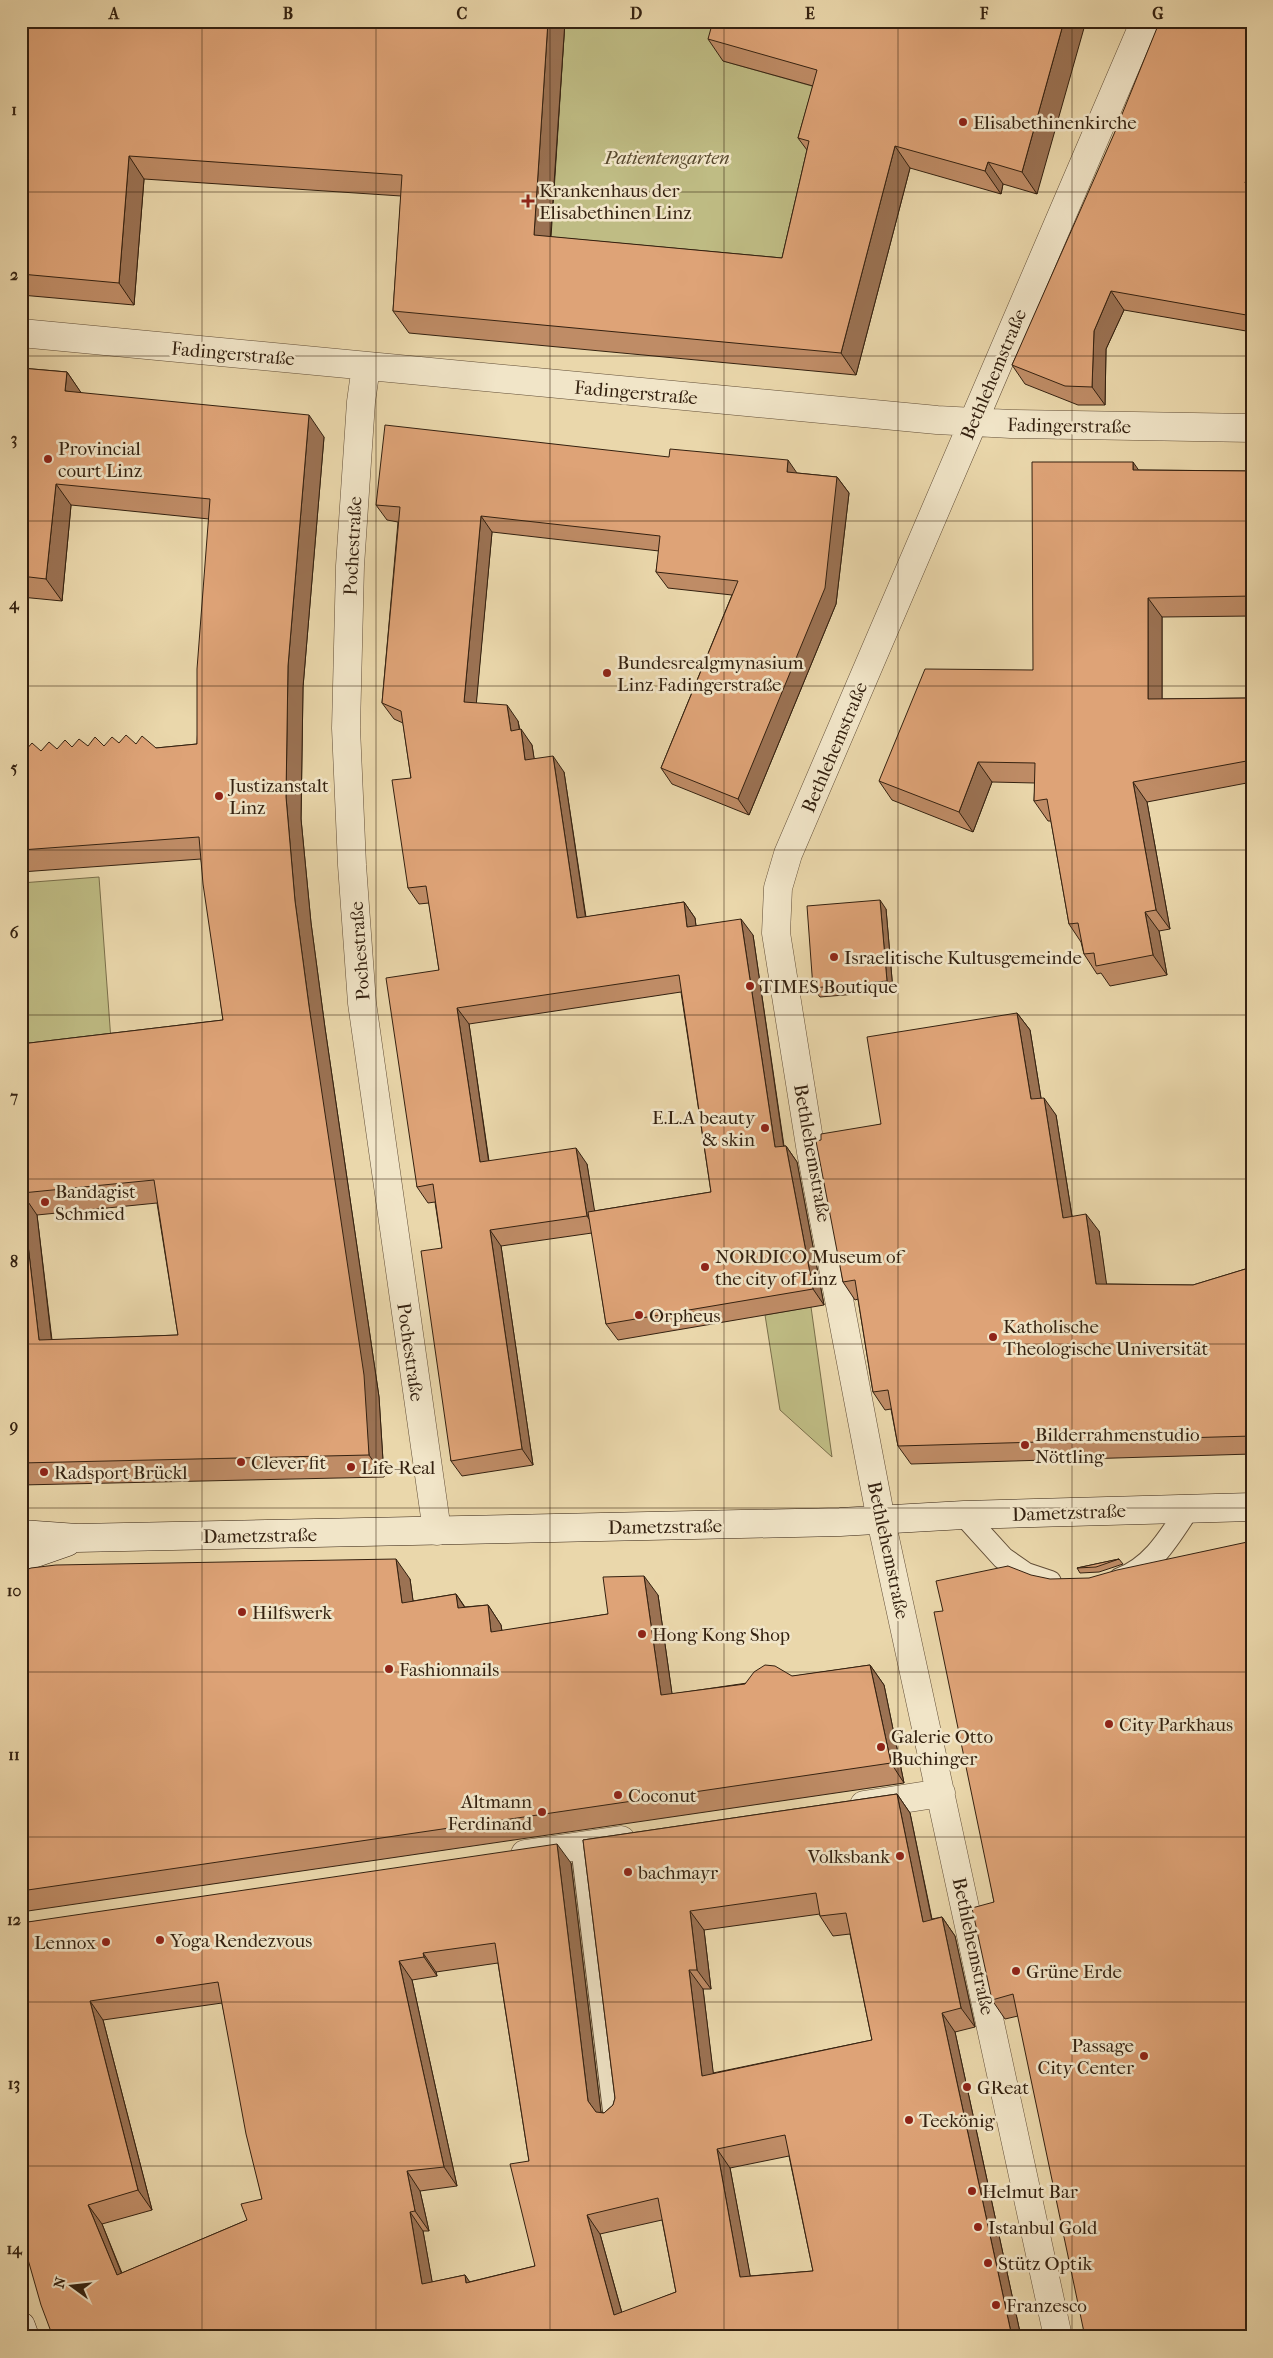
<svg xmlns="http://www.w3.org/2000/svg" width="1273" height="2358" viewBox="0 0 1273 2358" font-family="'IM FELL French Canon',serif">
	<rect width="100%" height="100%" fill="#ead7ab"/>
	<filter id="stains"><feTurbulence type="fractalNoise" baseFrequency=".004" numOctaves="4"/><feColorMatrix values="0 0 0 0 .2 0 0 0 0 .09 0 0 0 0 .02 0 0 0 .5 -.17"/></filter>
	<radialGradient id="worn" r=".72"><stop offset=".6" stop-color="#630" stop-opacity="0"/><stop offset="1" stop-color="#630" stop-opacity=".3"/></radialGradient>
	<path fill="#bfbc84" stroke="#7a6e4a" d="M565,21H735L723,61L833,92L801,264L549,258Z
		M99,877L112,1054L21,1060V883Z
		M811,1307L832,1457L780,1410L765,1315Z"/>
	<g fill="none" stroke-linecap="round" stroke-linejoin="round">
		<g stroke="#624e37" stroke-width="24">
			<path id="lane" d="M964,1515L1003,1558L1026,1574L1050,1582
				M1120,1579C1153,1567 1170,1536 1188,1509
				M582,1846L615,2119"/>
		</g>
		<g stroke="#624e37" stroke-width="29">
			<path id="street" d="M21,333L937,420L1011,424L1252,428
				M366,366L361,402L350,566L346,728L352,865L362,1003L437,1531
				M864,1805L941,1793
				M525,1854L621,1840
				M1058,2337L881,1520L811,1152L776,933L778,888L788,854L1145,21"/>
		</g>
		<g stroke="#342110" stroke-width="29">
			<path id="secondary" d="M21,1534L77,1538L840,1522L964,1515L1252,1507
				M21,1558L67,1542
				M21,2326L25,2337"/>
		</g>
		<use href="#lane" stroke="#f1e5c8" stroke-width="22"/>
		<use href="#street" stroke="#f1e5c8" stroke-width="28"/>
		<use href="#secondary" stroke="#f1e5c8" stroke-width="28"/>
	</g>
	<path fill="#bf8c66" stroke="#342110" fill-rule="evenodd" d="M21,21H565L551,237L782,258L807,150L798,138L813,86L723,61L708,39L962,21L1037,194L1003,184L1001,194L910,168L856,375L409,333L393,311L401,196L144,179L134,305L21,295Z
		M1252,21V332L1124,310L1106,349L1105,405H1078L1025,384L1012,365L1173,28Z
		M21,368L67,372L81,393L324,437L303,687L301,819L311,923L325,1028L379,1397L384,1477L21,1485V1044L223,1020L201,859L21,872V748L25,751H41L72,747L104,746L119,743L136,744L156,748L197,744L209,519L71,505L62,601L21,597ZM157,1203L178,1335L52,1340L37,1215Z
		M1139,470L1252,471V616L1162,617V699L1252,698V782L1147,802L1170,929L1159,931L1167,975L1110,986L1101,973L1097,974L1084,954L1081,942L1069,924L1051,821H1048L1034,801L1035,783L992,782L973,832L892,800L879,781L1033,670Z
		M797,473L837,477L849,493L836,604L749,815L672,784L661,768L732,595L668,588L656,572L659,551L492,532L476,703L518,721L520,730L532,745L534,759L564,772L586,917L684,902L695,918L696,926L753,935L784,1146H786L797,1162L824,1305L618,1340L606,1324L592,1233L501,1246L533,1465L462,1476L451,1461L442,1248L435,1202L428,1203L417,1187L439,970L429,903L419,904L408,888L411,778L403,723L394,719L382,703L398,522L387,520L376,505ZM681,992L711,1192L594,1211L587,1164L489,1161L469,1024Z
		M886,909L893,991L820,997L813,988Z
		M1017,1013L1030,1030L1041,1098L1056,1115L1072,1216L1099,1231L1106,1284L1193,1285L1252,1267V1454L911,1464L898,1446L891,1409L885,1410L873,1392L858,1299L855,1300L843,1282L821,1140L881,1124Z
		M1119,1559L1123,1564L1099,1572L1080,1573L1077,1568Z
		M1008,1566L1018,2016L1005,2019L992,2000L994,1902L943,1611Z
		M21,1572L410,1579L413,1601L456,1594L465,1607L488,1605L501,1625L502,1631L608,1614L658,1595L672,1694L870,1665L884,1685L904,1783L21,1912Z
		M897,1794L910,1813L932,1919L942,1917L955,1936L975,2027L955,2032L1021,2337H53L21,1923L571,1863L601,2112L604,2113L613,2105L615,2098L583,1840ZM820,1914V1916L833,1936L850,1934L872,2040L713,2073L703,1989H711L704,1930ZM498,1963L529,2161L535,2266L469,2282L465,2275L432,2282L423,2231H429L420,2191L457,2186L412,1980L437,1976L436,1972ZM222,2003L262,2199L247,2220L122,2273L102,2224L152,2210L103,2020ZM789,2156L813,2271L750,2276L730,2168ZM662,2220L676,2292L622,2313L600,2234Z"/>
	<path fill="#9b7253" stroke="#342110" d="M548,21H565L549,258L534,235Z
		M1064,21H1086L1037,194L1022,172Z
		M895,146L910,168L856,375L841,353Z
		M129,156L144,179L134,305L119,283Z
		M1252,159V192L1245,183Z
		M988,162L1003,184L1001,194L985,171Z
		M1111,291L1124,310L1106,349L1105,405L1092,387L1094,331Z
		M67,372L82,394L65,391Z
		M309,415L324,437L303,687L301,819L311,923L325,1028L379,1397L384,1477L369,1455L295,901L286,797L288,666Z
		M788,460L799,476L787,472Z
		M1133,462L1147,482L1133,470Z
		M837,477L849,493L836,604L749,815L738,799Z
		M56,484L71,505L62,601L46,579Z
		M481,516L492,532L475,718L464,702Z
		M1148,598L1162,617V719L1148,699Z
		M507,705L518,721L522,747L511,731Z
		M521,729L532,745L537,776L525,760Z
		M553,756L564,772L588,934L577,918Z
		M978,762L992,782L973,832L959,812Z
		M1133,782L1147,802L1170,929L1156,910Z
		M880,900L886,909L893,991L887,981Z
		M684,902L695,918L698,943L687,927Z
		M1145,912L1159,931L1167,975L1153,955Z
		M741,919L753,935L786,1163L775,1147Z
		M457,1008L469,1024L491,1178L480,1162Z
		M1017,1013L1030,1030L1044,1117L1031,1099Z
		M1044,1098L1056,1115L1075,1236L1063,1218Z
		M786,1146L797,1162L824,1305L813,1289Z
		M576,1148L587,1164L598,1232L587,1216Z
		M22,1193L37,1215L54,1362L39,1340Z
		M1086,1214L1099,1231L1109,1301L1096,1284Z
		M490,1230L501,1246L533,1465L522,1449Z
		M396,1559L410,1579L416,1622L402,1603Z
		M644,1576L658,1595L675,1715L661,1695Z
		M456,1594L469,1614L458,1608Z
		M488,1605L501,1625L505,1652L491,1632Z
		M870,1665L884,1685L904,1783L891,1763Z
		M897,1794L910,1813L936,1941L923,1922Z
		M557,1844L571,1863L602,2121L588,2101Z
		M690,1911L704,1930L711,1989L697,1970Z
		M942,1917L955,1936L975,2027L961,2008Z
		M423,1953L436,1972L437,1976L424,1957Z
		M399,1961L412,1980L457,2186L444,2167Z
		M689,1970L703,1989L716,2095L702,2076Z
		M90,2001L103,2020L152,2210L138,2190Z
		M942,2013L955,2032L1021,2337H1012Z
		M717,2149L730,2168L754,2296L740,2277Z
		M407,2171L420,2191L429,2231L415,2211Z
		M88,2205L102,2224L130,2295L117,2275Z
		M410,2212L423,2231L436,2303L422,2284Z
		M587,2215L600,2234L628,2335L614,2315Z
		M465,2275L478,2294L466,2283Z"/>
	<path fill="#dea377" stroke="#342110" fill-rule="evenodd" d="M21,21H548L534,235L782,258L809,141L798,138L817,70L708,39L713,21H962L980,26L981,21H1064L1022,172L988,162L985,171L895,146L841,353L393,311L402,175L129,156L119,283L21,274Z
		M1176,21H1252V159L1245,183H1252V316L1111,291L1094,331L1092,387L1065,386L1012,365L1114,134L1159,23L1173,28Z
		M21,368L67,372L65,391L309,415L288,666L286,797L295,901L309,1006L364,1375L369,1455L21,1463V1044L223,1020L203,884L199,837L21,850V748L25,751L32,743L41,751L49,742L57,749L65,740L72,747L79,739L88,746L95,737L104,746L112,737L119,743L126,735L136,744L142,736L156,748L197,744V669L210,499L56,484L46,579L21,576ZM154,1180L178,1335L39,1340L22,1193Z
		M385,425L669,457L670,449L788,460L787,472L837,477L825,588L738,799L661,768L738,581L656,572L660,536L481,516L464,702L507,705L511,731L521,729L525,760L553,756L577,918L684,902L687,927L741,919L775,1147L786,1146L813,1289L606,1324L588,1212L711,1192L679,975L457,1008L480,1162L576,1148L587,1216L490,1230L522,1449L451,1461L421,1251L442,1248L433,1184L417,1187L386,978L439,970L426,886L408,888L392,780L411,778L401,711L382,703L400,507L376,505Z
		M1032,462H1133V470L1252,471V596L1148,598V699L1252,698V760L1133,782L1156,910L1145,912L1153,955L1096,966L1094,953L1084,954L1078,923L1069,924L1047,799L1034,801L1035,763L978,762L959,812L879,781L925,669L1033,670Z
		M880,900L887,981L813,988L807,906Z
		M1017,1013L1031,1099L1044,1098L1063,1218L1086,1214L1096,1284L1193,1285L1252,1267V1436L898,1446L888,1390L873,1392L855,1280L843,1282L816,1141L821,1140V1134L881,1124L867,1037Z
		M1252,1541V2337H1085L1013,1994L992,2000L972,1908L994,1902L934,1612L943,1611L936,1581L1008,1566L1031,1575L1050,1579L1089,1578L1117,1570Z
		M396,1559L402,1603L456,1594L458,1608L488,1605L491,1632L608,1614L603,1577L644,1576L661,1695L745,1684L754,1672L765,1665L775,1666L792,1676L870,1665L891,1763L21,1891V1572L31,1568L56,1565Z
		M1119,1559L1096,1567L1077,1568Z
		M897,1794L923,1922L942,1917L961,2008L942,2013L1012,2337H53L41,2305L21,2235V1923L557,1844L588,2101L596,2112L604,2113L613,2105L615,2098L583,1840ZM816,1893L820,1916L846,1913L872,2040L702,2076L689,1970H697L690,1911ZM495,1943L529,2161L510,2164L535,2266L466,2283L465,2275L422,2284L410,2212L415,2211L407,2171L444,2167L399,1961L424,1957L423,1953ZM218,1982L246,2134L262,2199L241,2204L247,2220L117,2275L88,2205L138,2190L90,2001ZM785,2135L813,2271L740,2277L717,2149ZM658,2198L676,2292L614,2315L587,2215Z"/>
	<path fill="none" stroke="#342110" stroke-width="1" stroke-opacity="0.55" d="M202,21V2337M376,21V2337M550,21V2337M724,21V2337M898,21V2337M1072,21V2337M21,192H1252M21,356H1252M21,521H1252M21,686H1252M21,850H1252M21,1015H1252M21,1179H1252M21,1344H1252M21,1508H1252M21,1672H1252M21,1837H1252M21,2002H1252M21,2166H1252"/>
	<g fill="#8f2418" stroke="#f1e5c8" stroke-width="2">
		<circle cx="963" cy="122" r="5"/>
		<path d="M525.5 193.5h5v5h5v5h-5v5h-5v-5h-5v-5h5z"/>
		<circle cx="48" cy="459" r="5"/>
		<circle cx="607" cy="673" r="5"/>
		<circle cx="219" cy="796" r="5"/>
		<circle cx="834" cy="957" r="5"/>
		<circle cx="750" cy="986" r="5"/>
		<circle cx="765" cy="1128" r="5"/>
		<circle cx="45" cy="1202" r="5"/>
		<circle cx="705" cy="1267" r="5"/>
		<circle cx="639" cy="1315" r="5"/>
		<circle cx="993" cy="1337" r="5"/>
		<circle cx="1025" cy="1445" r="5"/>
		<circle cx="241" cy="1462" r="5"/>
		<circle cx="351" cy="1467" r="5"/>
		<circle cx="44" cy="1472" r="5"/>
		<circle cx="242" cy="1612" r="5"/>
		<circle cx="642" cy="1634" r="5"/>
		<circle cx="389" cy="1669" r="5"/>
		<circle cx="1109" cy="1724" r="5"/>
		<circle cx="881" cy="1747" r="5"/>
		<circle cx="618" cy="1795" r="5"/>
		<circle cx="542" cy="1812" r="5"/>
		<circle cx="900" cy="1856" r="5"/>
		<circle cx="628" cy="1872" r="5"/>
		<circle cx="160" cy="1940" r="5"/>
		<circle cx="106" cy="1942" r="5"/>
		<circle cx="1016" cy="1971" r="5"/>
		<circle cx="1144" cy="2056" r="5"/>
		<circle cx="967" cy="2087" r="5"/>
		<circle cx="909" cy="2120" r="5"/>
		<circle cx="972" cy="2191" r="5"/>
		<circle cx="978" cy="2227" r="5"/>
		<circle cx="988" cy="2263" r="5"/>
		<circle cx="996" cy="2305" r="5"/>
	</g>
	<g text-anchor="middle" stroke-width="5" stroke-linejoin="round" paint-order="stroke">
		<g font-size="19" fill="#342110" stroke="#f1e5c8" text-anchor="start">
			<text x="973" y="129">Elisabethinenkirche</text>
			<text x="539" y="197">Krankenhaus der<tspan x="539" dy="22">Elisabethinen Linz</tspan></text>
			<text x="58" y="455">Provincial<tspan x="58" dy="22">court Linz</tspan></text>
			<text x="617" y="669">Bundesrealgmynasium<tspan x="617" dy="22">Linz Fadingerstraße</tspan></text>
			<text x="229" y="792">Justizanstalt<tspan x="229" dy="22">Linz</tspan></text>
			<text x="844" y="964">Israelitische Kultusgemeinde</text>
			<text x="760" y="993">TIMES Boutique</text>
			<text x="755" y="1124" text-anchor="end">E.L.A beauty<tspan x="755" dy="22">&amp; skin</tspan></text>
			<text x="55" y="1198">Bandagist<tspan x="55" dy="22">Schmied</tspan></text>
			<text x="715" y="1263">NORDICO Museum of<tspan x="715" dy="22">the city of Linz</tspan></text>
			<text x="649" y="1322">Orpheus</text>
			<text x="1003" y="1333">Katholische<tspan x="1003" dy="22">Theologische Universität</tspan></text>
			<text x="1035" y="1441">Bilderrahmenstudio<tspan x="1035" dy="22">Nöttling</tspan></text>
			<text x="251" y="1469">Clever fit</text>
			<text x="361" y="1474">Life-Real</text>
			<text x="54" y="1479">Radsport Brückl</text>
			<text x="252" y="1619">Hilfswerk</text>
			<text x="652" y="1641">Hong Kong Shop</text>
			<text x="399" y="1676">Fashionnails</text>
			<text x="1119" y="1731">City Parkhaus</text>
			<text x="891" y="1743">Galerie Otto<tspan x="891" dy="22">Buchinger</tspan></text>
			<text x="628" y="1802">Coconut</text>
			<text x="532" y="1808" text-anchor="end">Altmann<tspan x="532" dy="22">Ferdinand</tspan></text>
			<text x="890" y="1863" text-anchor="end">Volksbank</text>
			<text x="638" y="1879">bachmayr</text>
			<text x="170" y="1947">Yoga Rendezvous</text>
			<text x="96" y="1949" text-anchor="end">Lennox</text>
			<text x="1026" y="1978">Grüne Erde</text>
			<text x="1134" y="2052" text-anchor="end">Passage<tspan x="1134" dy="22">City Center</tspan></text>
			<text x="977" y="2094">GReat</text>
			<text x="919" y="2127">Teekönig</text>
			<text x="982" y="2198">Helmut Bar</text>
			<text x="988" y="2234">Istanbul Gold</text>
			<text x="998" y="2270">Stütz Optik</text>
			<text x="1006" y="2312">Franzesco</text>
		</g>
		<g font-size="19" font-style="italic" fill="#57482d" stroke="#f1e5c8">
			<text x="667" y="164">Patientengarten</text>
		</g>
		<g font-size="19" fill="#342110" stroke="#f1e5c8">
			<text transform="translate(233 353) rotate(5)" y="7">Fadingerstraße</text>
			<text transform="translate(993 374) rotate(-67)" y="7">Bethlehemstraße</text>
			<text transform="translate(636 392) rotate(5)" y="7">Fadingerstraße</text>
			<text transform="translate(1069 425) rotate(1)" y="7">Fadingerstraße</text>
			<text transform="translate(352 546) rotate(-87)" y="7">Pochestraße</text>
			<text transform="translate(834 747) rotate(-67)" y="7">Bethlehemstraße</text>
			<text transform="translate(359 951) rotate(-94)" y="7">Pochestraße</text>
			<text transform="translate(813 1153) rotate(80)" y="7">Bethlehemstraße</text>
			<text transform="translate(411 1352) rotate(82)" y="7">Pochestraße</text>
			<text transform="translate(1069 1512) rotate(-2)" y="7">Dametzstraße</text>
			<text transform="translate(665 1526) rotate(-1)" y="7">Dametzstraße</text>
			<text transform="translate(260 1535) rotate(-1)" y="7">Dametzstraße</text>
			<text transform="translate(889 1550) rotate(78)" y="7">Bethlehemstraße</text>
			<text transform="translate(974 1946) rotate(78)" y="7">Bethlehemstraße</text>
		</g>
	</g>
	<rect width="1273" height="2358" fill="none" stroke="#ead7ab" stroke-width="55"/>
	<g transform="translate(72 2286) rotate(285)" stroke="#f1e5c8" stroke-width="4" paint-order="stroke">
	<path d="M0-4L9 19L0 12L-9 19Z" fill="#342110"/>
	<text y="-8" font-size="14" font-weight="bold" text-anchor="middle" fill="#342110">N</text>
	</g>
	<rect x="28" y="28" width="1218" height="2302" fill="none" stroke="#342110" stroke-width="2"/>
	<g font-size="16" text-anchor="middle" font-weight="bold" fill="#342110">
		<text x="114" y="19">A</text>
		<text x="288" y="19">B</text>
		<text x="462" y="19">C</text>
		<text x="636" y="19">D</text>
		<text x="810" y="19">E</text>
		<text x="984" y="19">F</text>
		<text x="1158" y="19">G</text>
		<text x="14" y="115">1</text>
		<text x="14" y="280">2</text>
		<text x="14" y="444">3</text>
		<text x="14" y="609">4</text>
		<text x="14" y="773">5</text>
		<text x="14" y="938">6</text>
		<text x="14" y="1102">7</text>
		<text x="14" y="1267">8</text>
		<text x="14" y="1431">9</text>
		<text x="14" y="1596">10</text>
		<text x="14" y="1760">11</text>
		<text x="14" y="1925">12</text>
		<text x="14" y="2089">13</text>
		<text x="14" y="2254">14</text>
	</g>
	<rect width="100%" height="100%" filter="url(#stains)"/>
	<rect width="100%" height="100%" fill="url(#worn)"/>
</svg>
